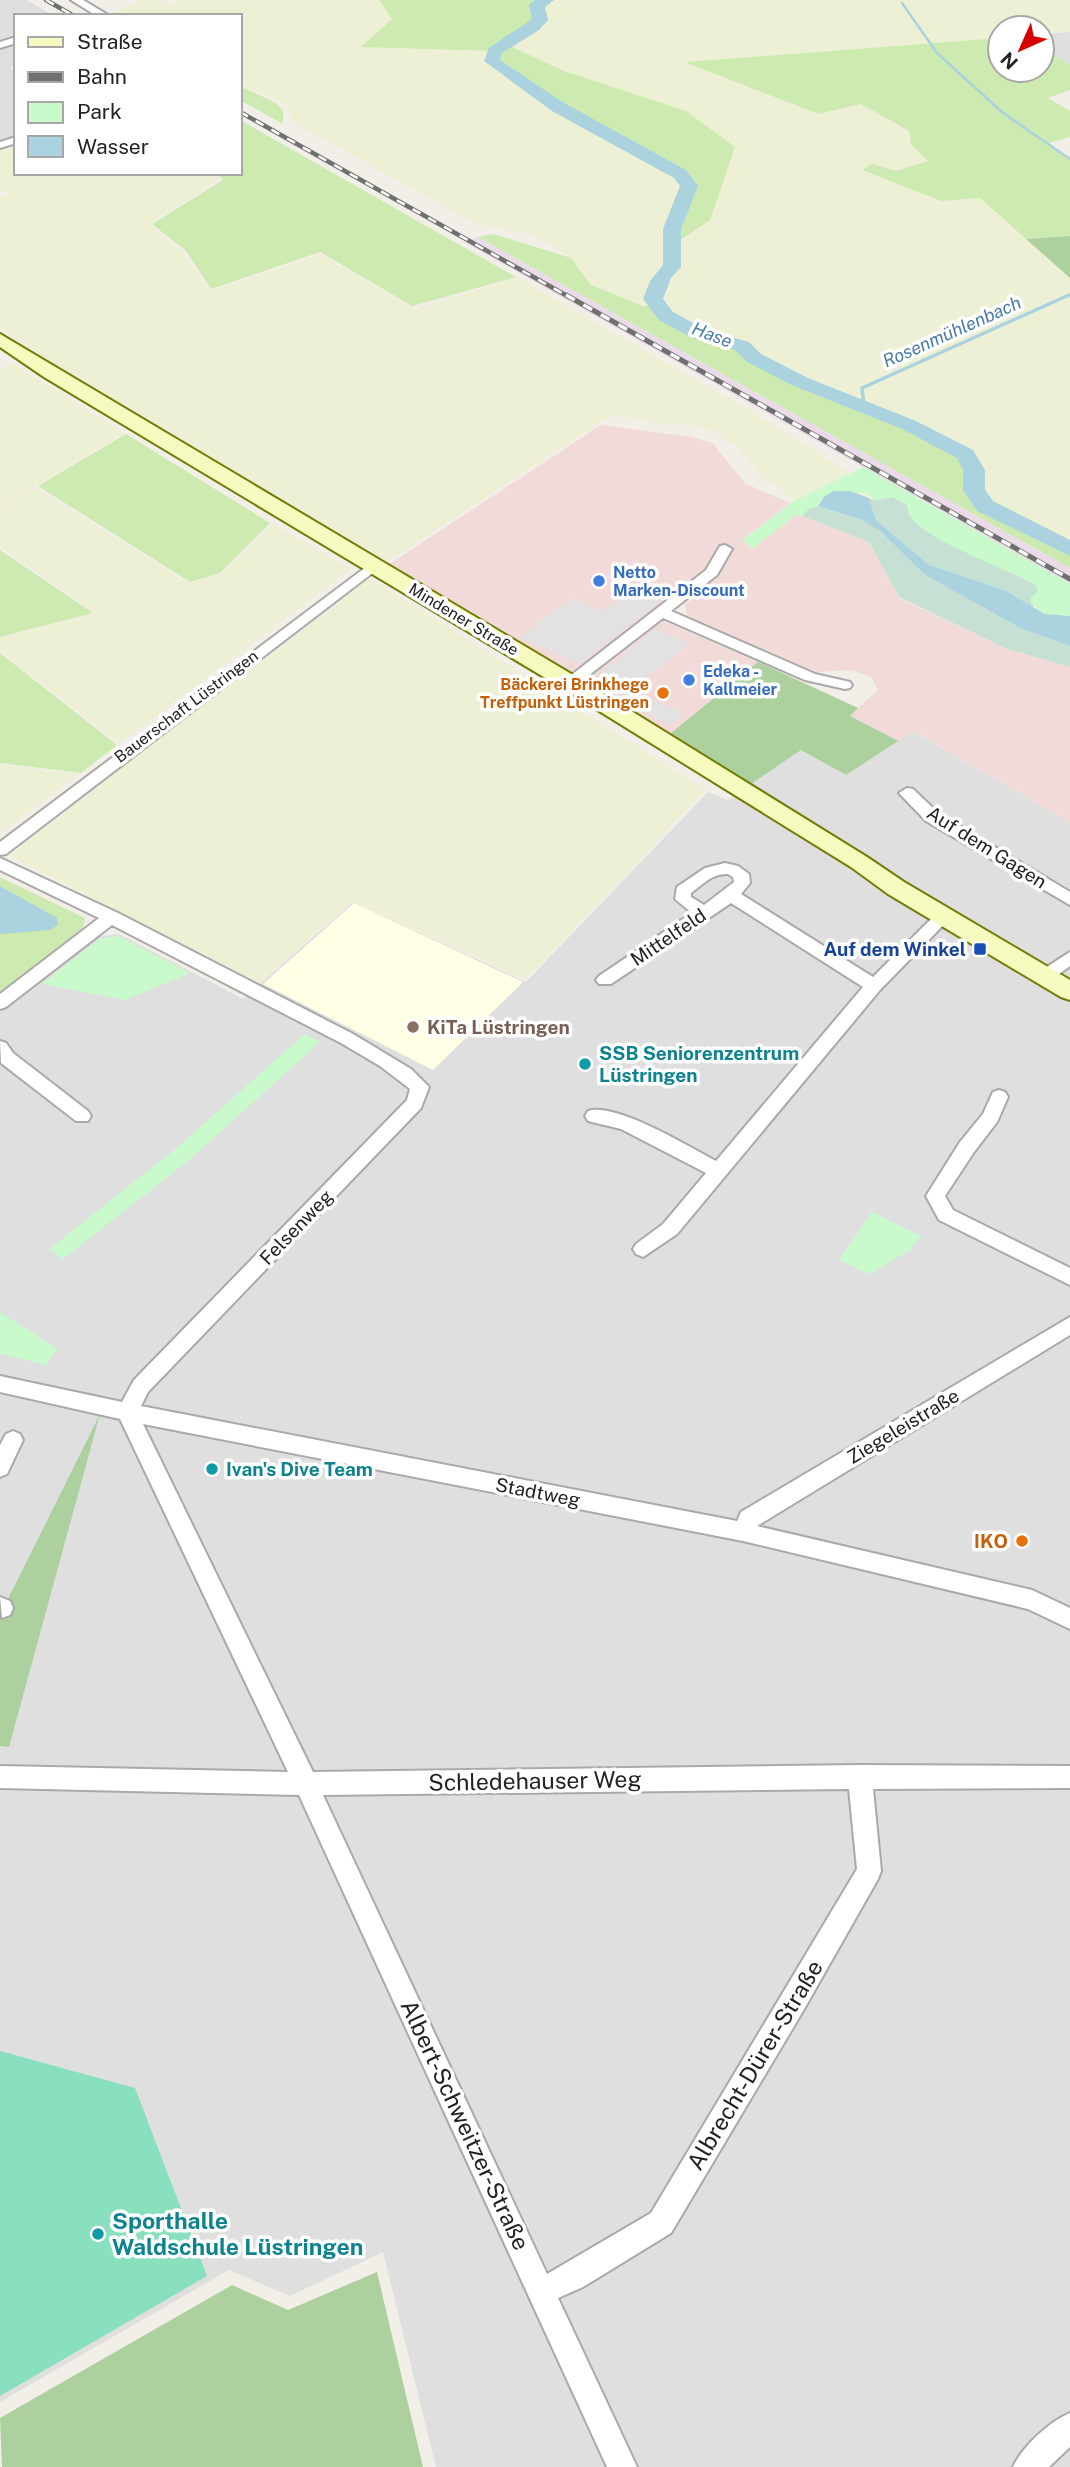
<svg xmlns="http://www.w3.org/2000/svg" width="1070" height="2467" viewBox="0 0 1070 2467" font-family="'Public Sans',sans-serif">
	<rect width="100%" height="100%" fill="#f2efe9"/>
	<path fill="#e0dfdf" d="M0,0H26L55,16H16V65L10,67L16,73V138L0,144Z
		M1070,32V65L1042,48V34Z
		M758,662L858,708L850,715L912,731L1070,822V2467H436L383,2252L290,2296L229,2270L0,2402V999L11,1004L100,936L119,934L243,999L353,902L526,982L708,792L727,800L751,784L670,734Z"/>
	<path fill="#f2dad9" d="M601,425L692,437L712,443L746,484L791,503L743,539L752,549L796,515L802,516L869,542L899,598L1007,649L1070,667V822L913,731L898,741L850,715L878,690L872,678L852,670L815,672L687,616L685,605L698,594L682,588L649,615L758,662L670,734L388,565Z"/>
	<path fill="#ebdbe8" d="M478,237L1070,568V584L464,242Z"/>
	<path fill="#ffffe5" d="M354,903L523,982L433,1070L263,984Z"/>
	<path fill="#eef0d5" d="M139,0H161L168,4L183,0H379L392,19L362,47L495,51L492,62L558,107L680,174L689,186L672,229L735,147L505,44L540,20L539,4L546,0H1070V32L1042,34V28H1000V38L687,62L818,114L861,104L909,131L911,144L929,161L896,172L872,164L862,171L941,201L980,198L1070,278V549L985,506L974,490V470L966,453L909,425L801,382L754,358L742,346L699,334L666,316L656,305L642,306L590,284L571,258L535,236L474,223L291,121L290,111L285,104L240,84V16H107Z
		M16,145V173H214L220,179L149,224L183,252L210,291L320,254L415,309L516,277L750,410L850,473L795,501L764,478L736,447L716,432L694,426L649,422L612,415L385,563L60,370L0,328V197L9,193L0,191V150Z
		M13,363L124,433L0,508V370Z
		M36,488L189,583L221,574L273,524L351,569L119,744L0,651V638L95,613L0,547V510Z
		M370,578L706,790L525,980L353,901L260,983L8,855Z
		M0,765L78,774L0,834Z"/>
	<path fill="#cdebb0" d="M379,0H546L539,4L540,20L534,27L506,44L564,71L686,111L735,147L710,220L673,245L672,229L689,186L680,174L558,107L492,61L494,51L361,47L392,19Z
		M1000,38V70H1042V48L1070,65V90L1048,98L1070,111V137L1048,143L1070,159V236L1026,239L980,198L941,201L862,170L872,164L896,171L928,161L911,144L909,131L861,104L818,114L685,62Z
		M240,86L276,103L283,110V124L240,100Z
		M240,120L516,277L412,306L320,252L211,289L186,251L152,224L223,180L217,173H240Z
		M493,234L571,258L590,284L642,306L656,305L666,316L698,334L742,346L754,358L801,382L909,425L966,454L974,470V490L985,506L1070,549V568L478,237Z
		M126,434L270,523L220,573L190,582L38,486Z
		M0,550L93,613L0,637Z
		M0,653L117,745L81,773L0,763Z
		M0,877L85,918L83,928L0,992Z"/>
	<path fill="#add19e" d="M1070,236V278L1026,239Z
		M758,662L858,708L850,716L898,741L846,775L801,750L751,784L670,734Z
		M100,1414L9,1747L0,1746V1615Z
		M377,2272L423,2467H2L0,2418L232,2285L288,2310Z"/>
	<path fill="#c6e0d4" d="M892,497L907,505L909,515L1036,585L1038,591L1033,607L1039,612L1015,596L929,565L876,520L869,498L877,500Z
		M818,506L862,520L880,531L925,575L1022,629L1070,646V667L1007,649L899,597L869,542L802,516L809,508Z"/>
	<path fill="#c8facc" d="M863,467L1070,584V616L1045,614L1031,603V597L1038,591L1036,585C1009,570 923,539 910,516C909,515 907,506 907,505L892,497L877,500L863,493L819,502L818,506L809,508L802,516L796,515L752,549L743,540L791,503Z
		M118,936L190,973L125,1000L42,984L101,938Z
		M305,1034L320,1042L188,1161L63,1259L49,1249L172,1152Z
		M872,1212L921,1236L909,1251L869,1274L839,1260Z
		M0,1312L57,1349L46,1365L0,1354Z"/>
	<path fill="#88e0be" d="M0,2051L135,2088L207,2276L0,2396Z"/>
	<path fill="#e2e2e2" d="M639,584L667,596L579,664L520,637L572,598L602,612Z
		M655,629L689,644L643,681L635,682L636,692L684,714L670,725L598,686V675Z"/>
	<path fill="#aad3df" d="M834,491H850L869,498L876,520L929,565L1006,591L1045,614L1070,616V646L1022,629L925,575L880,531L862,520L818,506L825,496Z
		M0,886L57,918L58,925L50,930L0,934Z"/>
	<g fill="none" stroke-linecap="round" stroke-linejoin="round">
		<path stroke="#aad3df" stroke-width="2.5" d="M902,3L937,53L1003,113L1070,159
			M1065,297L1070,295"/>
		<path stroke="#aad3df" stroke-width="3.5" d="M864,406L862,388L1069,295"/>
		<path fill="#aad3df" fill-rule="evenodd" d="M535,0H554L545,7L548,20L539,30L502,53L500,60L564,103L686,170L698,186L681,229V267L671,278L663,299L673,312L706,330L749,342L761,354L808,378L916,421L973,450L985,470V490L993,501L1070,540V556L977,511L963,490V470L957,458L902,429L794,386L747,362L735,350L692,338L659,320L643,299L650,281L663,265V229L680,186L674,178L552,111L484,61L489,48L532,19L529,5Z"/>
		<g stroke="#a9a9a9" stroke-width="4">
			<path id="minor" d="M71,0H83L108,15L97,16Z
				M16,37V43L0,48V42Z
				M16,137V143L0,148V142Z
				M725,545L732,549L717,575L671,611L815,674L850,682L852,685L850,688L845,689L805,680L663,618L575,686H565L563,683L565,680L706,570L720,546Z
				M374,561L379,562V568L6,854L0,855V842Z
				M907,788L913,789L938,813L1070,892V905L926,821L899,793Z
				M0,858L118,913L353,1034L411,1069L429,1087L421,1108L148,1392L141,1406L737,1521L741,1512L1070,1317V1335L757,1526L1032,1590L1070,1608V1629L1028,1609L743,1541L143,1424L313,1772L860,1765L1070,1766V1788L873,1789L881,1871L878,1879L803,2011L671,2233L583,2287L558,2298L637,2467H607L299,1795L0,1788V1766L288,1772L120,1419L0,1392V1376L122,1402L134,1380L407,1100L410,1089L380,1066L341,1043L112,925L6,1007L0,1009V994L99,918L0,870ZM849,1789L857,1869L651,2213L547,2274L323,1795Z
				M725,863L738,866L749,874L750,883L741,894L873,977L939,911H951L953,915L880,990L677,1234L643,1257L636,1254L633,1249L636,1244L663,1224L706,1173L621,1129L588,1121L585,1116L588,1111C616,1102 689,1147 716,1161L863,987L731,903L611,984H599L596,980L599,976L692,913L675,899L677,887L705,868ZM728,874L733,877L734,882L704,905L691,897V893C703,884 713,873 728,874Z
				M1070,952V966L1051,980H1039L1036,976L1039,972Z
				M0,1041L6,1043L13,1053L88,1111L91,1116L88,1121H76L1,1063Z
				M999,1090L1005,1092L1008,1097L997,1122L974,1152L945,1196L953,1210L1070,1268V1285L939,1220L926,1196L960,1142L983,1114L993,1092Z
				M13,1431L20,1434L23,1440L7,1474L0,1477V1445L6,1434Z
				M0,1597L10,1601L13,1608L10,1615L2,1618Z
				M1070,2413V2447L1049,2467H1013C1022,2447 1050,2421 1070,2413Z"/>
		</g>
		<g stroke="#707d05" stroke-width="4">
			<path id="secondary" d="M0,334L578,678L867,857L904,882L1070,980V1000L1061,997L888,894L851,867L562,688L44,377L0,347Z"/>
		</g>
		<use href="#minor" fill="#fff" fill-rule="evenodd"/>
		<use href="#secondary" fill="#f7fabf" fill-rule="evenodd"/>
		<g stroke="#707070" stroke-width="4.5">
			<path id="rail-far1" d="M46,0L74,16
				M240,112L569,297"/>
		</g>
		<g stroke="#707070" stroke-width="5">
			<path id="rail" d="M566,295L1070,579"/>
		</g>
		<use href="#rail-far1" stroke="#fff" stroke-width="2.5" stroke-dasharray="9" stroke-linecap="butt"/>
		<use href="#rail" stroke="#fff" stroke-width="3.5" stroke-dasharray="10" stroke-linecap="butt"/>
	</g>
	<g fill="#3f7fe0" stroke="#fff" stroke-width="2.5">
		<circle cx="599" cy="581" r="7"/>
		<circle cx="689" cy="680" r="7"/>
	</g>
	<g fill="#e8710a" stroke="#fff" stroke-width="2.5">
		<circle cx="663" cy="693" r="7"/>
		<circle cx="1022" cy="1541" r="7"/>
	</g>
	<rect fill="#1a4fb4" stroke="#fff" stroke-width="2.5" x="973" y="942" width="14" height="14" rx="3.5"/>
	<circle fill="#8d6e63" stroke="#fff" stroke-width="2.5" cx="413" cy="1027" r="7"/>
	<g fill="#0f9aa8" stroke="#fff" stroke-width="2.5">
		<circle cx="585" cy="1064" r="7"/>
		<circle cx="212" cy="1469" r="7"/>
		<circle cx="98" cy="2234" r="7"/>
	</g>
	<g text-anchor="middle" stroke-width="7" stroke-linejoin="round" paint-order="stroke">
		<g font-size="16" font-weight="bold" fill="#366cbe" stroke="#fff" text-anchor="start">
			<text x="613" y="578">Netto<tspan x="613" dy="18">Marken-Discount</tspan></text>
			<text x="703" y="677">Edeka -<tspan x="703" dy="18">Kallmeier</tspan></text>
		</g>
		<g font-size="16" fill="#222" stroke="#fff">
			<text transform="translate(464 619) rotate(31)" y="6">Mindener Straße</text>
			<text transform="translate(186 706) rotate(-37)" y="6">Bauerschaft Lüstringen</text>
		</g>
		<g font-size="16" font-weight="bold" fill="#c56008" stroke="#fff" text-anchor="end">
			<text x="649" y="690">Bäckerei Brinkhege<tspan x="649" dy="18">Treffpunkt Lüstringen</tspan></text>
		</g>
		<g font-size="18" font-style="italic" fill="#4a7aab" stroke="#fff">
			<text transform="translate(952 332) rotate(-24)" y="6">Rosenmühlenbach</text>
			<text transform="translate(712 335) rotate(21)" y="6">Hase</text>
		</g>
		<g font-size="19" fill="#222" stroke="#fff">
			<text transform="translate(987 847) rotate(32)" y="7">Auf dem Gagen</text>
			<text transform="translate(668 937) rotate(-34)" y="7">Mittelfeld</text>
			<text transform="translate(296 1227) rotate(-46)" y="7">Felsenweg</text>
			<text transform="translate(903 1426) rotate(-31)" y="7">Ziegeleistraße</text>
			<text transform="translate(538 1492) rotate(11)" y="7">Stadtweg</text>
		</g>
		<g font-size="19" font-weight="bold" fill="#164399" stroke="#fff" text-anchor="end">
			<text x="966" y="956">Auf dem Winkel</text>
		</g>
		<g font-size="19" font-weight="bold" fill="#785e54" stroke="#fff" text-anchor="start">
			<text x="427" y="1034">KiTa Lüstringen</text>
		</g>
		<g font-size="19" font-weight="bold" fill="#0d838f" stroke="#fff" text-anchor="start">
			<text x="599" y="1060">SSB Seniorenzentrum<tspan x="599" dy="22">Lüstringen</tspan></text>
			<text x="226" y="1476">Ivan's Dive Team</text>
		</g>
		<g font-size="19" font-weight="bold" fill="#c56008" stroke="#fff" text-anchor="end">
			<text x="1008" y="1548">IKO</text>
		</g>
		<g font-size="23" fill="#222" stroke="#fff">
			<text transform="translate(535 1781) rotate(-1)" y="8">Schledehauser Weg</text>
			<text transform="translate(755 2065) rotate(-59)" y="8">Albrecht-Dürer-Straße</text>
			<text transform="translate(465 2125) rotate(65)" y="8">Albert-Schweitzer-Straße</text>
		</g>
		<g font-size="23" font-weight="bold" fill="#0d838f" stroke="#fff" text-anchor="start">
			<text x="112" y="2229">Sporthalle<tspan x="112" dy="26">Waldschule Lüstringen</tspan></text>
		</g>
	</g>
	<rect x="14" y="14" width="228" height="161" fill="#ffffff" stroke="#a7a7a7" stroke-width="2"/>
	<rect x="28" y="37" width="35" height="10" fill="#f7fabf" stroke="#a7a7a7" stroke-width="2"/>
	<text x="77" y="49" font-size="21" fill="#222222">Straße</text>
	<rect x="28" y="72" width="35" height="10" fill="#707070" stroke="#a7a7a7" stroke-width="2"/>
	<text x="77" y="84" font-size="21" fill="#222222">Bahn</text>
	<rect x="28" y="102" width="35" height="21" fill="#c8facc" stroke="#a7a7a7" stroke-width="2"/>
	<text x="77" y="119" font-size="21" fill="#222222">Park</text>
	<rect x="28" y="136" width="35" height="21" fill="#aad3df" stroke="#a7a7a7" stroke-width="2"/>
	<text x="77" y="154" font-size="21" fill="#222222">Wasser</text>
	<g transform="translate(1021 49) rotate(225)"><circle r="33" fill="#ffffff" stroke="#a7a7a7" stroke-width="2"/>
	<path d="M0-5L12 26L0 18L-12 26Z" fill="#d40000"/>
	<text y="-10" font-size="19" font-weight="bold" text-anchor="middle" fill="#222222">N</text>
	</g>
</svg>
